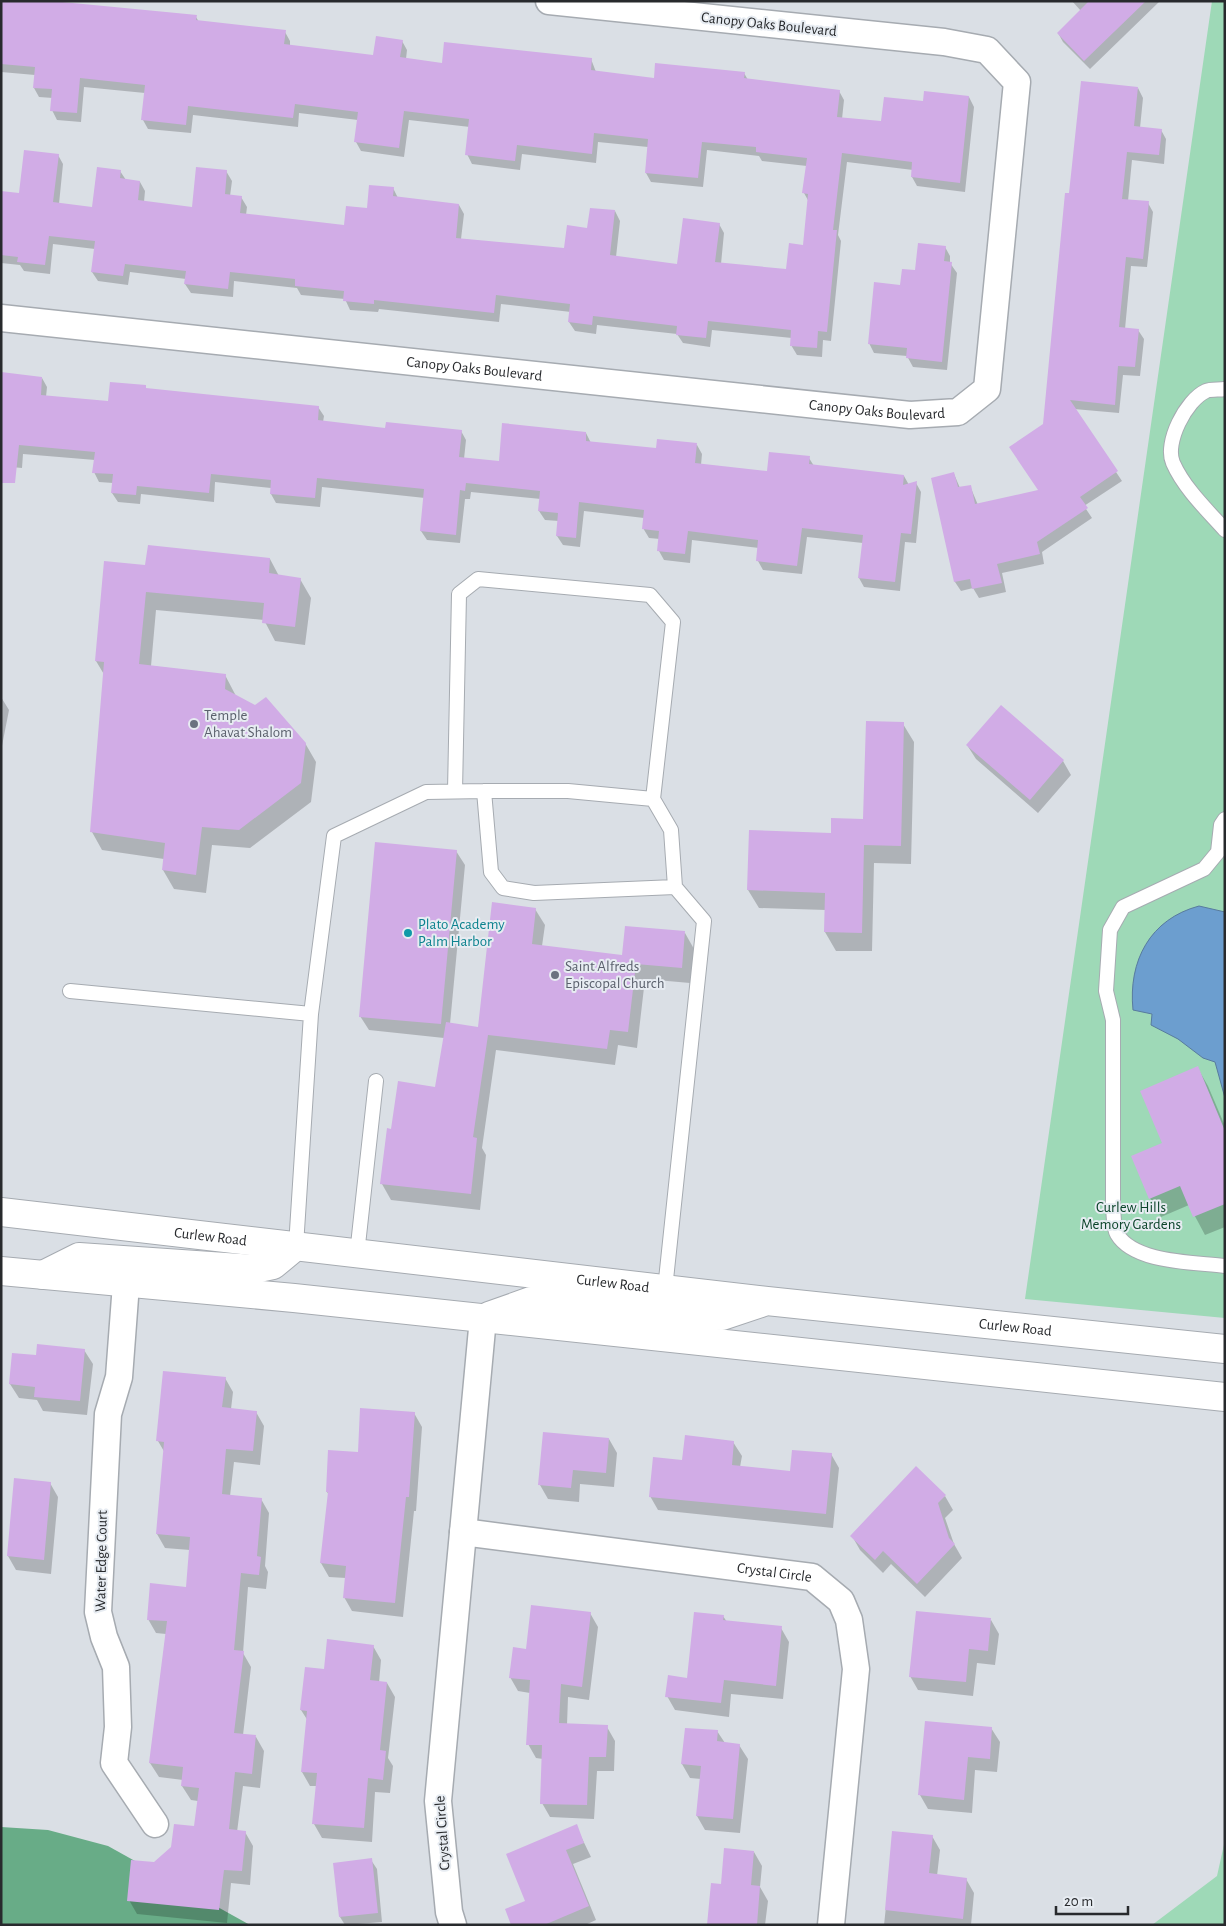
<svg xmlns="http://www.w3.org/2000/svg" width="1226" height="1926" viewBox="0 0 1226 1926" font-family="'Alegreya Sans',sans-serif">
	<rect width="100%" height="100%" fill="#dadfe5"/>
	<path fill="#9ed9b7" d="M1212,1H1225V1318L1025,1299Z
		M1225,1840V1925H1152L1217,1876Z"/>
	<path fill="#68ac87" d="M1,1827L48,1830L108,1846L250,1925H1Z"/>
	<path fill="#6c9ecf" stroke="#587b9e" d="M1199,906L1225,912V1098L1215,1062L1203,1058L1178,1039L1151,1025L1152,1014L1133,1010C1128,961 1150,919 1199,906Z"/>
	<path fill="#0003" d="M1,1L196,17L199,22L285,32L290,41V46L374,56L402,41L407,50L406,59L443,64L591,59L596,72L655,79L744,73L748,80L839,91L844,100L842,119L882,123L924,102L969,97L974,107L965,192L917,186L912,177L913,170L847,162L838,235L841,241L831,341L823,340L822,357L797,355L791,345L792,338L712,330L710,347L683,343L677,334L597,325L596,334L575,331L569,322L571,312L501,304L499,322L379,309L378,312L350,310L345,299L301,295L297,288L234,281L233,297L191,293L185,284L186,279L130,272L128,285L98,281L92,272L95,249L53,244L50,274L24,271L20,265L1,263V193L20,195L58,155L63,164L59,204L93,209L120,171L126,180L140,182L145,191L144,202L193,208L226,171L232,181L230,196L241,197L247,207L246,215L345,227L393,188L398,198L459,205L464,214L461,239L565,250L588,229L615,211L620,221L616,257L678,265L719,224L724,233L721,264L787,271L804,246L809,202L804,193L807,166L762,161L759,156L707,150L703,187L651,182L646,173L648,147L598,142L596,163L522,154L520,170L472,164L467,154L470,127L409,120L404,157L361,151L356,142L358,120L299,113L298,127L193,115L191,133L148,129L143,120L145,93L84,87L81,122L57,120L52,110L53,98L39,97L34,88L35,75L1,72Z
		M1072,1H1160L1090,69L1063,42L1058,33L1081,11Z
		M1138,88L1143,98L1140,128L1161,130L1166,139L1164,164L1132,160L1128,201L1148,203L1153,212L1147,267L1131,266L1125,329L1138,330L1144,339L1140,376L1123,375L1119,413L1074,409L1122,481L1084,506L1092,518L1042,552L1044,564L1002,573L1006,592L979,598L973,588L961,591L955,582L932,479L954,474L960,488L970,486L978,505L1039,491L1044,425L1070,195Z
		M945,247L950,256V263L957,273L947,370L913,367L907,356L874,353L869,343L916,271Z
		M42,378L47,387L46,397L109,402L147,389L318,407L324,416L323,422L386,429L461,431L466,440L464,459L500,463L586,433L591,443L657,450L697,445L702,454L701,465L768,472L809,458L814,466L904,476L909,485L916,483L921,492L916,543L905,542L900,591L864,587L859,578L863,543L807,537L802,574L763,570L758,561L759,548L692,540L690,563L664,560L659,551L660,539L649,538L643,528L644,518L584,511L580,547L563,545L557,536L559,521L545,520L539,511L541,499L471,492L470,499H465L460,543L427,540L421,531L425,498L322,487L320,507L276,503L271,494V488L215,482L214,502L141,494L140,504L118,502L112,493L113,483L99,482L94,472L95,460L23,454L22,468L1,466Z
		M270,559L279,576L300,579L311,598L305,645L275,641L264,620L156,610L151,666L225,675L236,696L305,743L316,762L311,802L250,848L212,845L206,893L174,889L163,870L164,859L102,850L92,832L105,676L96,661L146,567Z
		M1,697L9,710L1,751Z
		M903,724L914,742L911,864L874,863L872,951H836L825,932L826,910L759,908L748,890L832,834L864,820Z
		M967,745L1063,761L1071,775L1038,813L976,759Z
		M456,851L465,865L450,1024L479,1029L535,909L545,925L542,946L623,957L685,933L694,949L690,983L645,979L637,1048L618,1045L615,1065L496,1050L482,1148L486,1155L480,1210L391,1200L382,1184L392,1130L436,1089L444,1038L369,1030L360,1016Z
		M1197,1067L1208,1086L1225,1126V1227L1205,1235L1189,1205L1161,1217L1150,1198L1163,1143Z
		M84,1350L93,1364L87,1415L43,1411L37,1400L19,1398L10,1384L37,1357Z
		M225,1378L233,1392L231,1409L256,1412L264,1426L260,1465L234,1462L230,1496L261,1499L269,1513L265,1566L268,1572L266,1589L248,1587L243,1653L251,1667L243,1735L256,1737L264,1751L260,1788L243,1786L237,1832H245L253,1846L250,1885L231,1883L227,1923L137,1914L129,1900L195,1827L198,1801L191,1800L182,1786L183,1780L159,1777L150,1763L166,1634L156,1633L148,1619L187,1588L190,1550L165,1548L157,1534L165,1453L158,1441Z
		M414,1413L422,1427L416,1511H414L403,1617L352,1611L344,1597L346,1578L329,1577L321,1563L329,1495L327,1492L359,1453Z
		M609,1439L617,1453L614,1487L580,1484L579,1502L548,1499L540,1485Z
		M733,1442L742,1456L740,1467L791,1472L831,1454L839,1468L833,1528L658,1510L650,1496L683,1461Z
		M50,1483L58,1497L51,1574L16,1570L8,1556Z
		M945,1496L953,1510L945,1518L954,1544L962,1558L925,1597L891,1564L883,1573L860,1550L852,1536Z
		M590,1613L598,1627L589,1700L568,1697L567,1725L607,1727L615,1741L614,1771H597L594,1819L550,1817L542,1803L543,1759L536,1758L528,1744L530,1693L518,1691L510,1677L527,1650Z
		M723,1616L727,1622L781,1628L789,1642L783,1699L731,1694L729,1717L675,1710L667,1696L688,1679Z
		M991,1620L999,1634L995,1665L977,1663L973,1696L918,1690L910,1676Z
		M373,1646L381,1660L379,1683H387L395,1697L388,1758L393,1766L390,1793L375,1792L372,1842L322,1838L314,1824L317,1786H310L302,1772L308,1721L301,1710L325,1670Z
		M991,1728L1000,1742L997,1772L975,1770L972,1813L928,1809L920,1795Z
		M717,1731L725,1743L739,1745L748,1759L740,1833L705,1830L697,1816L701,1779L690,1778L682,1764Z
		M576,1826L591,1857L573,1864L596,1920L585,1925H512Z
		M894,1832L932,1836L940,1850L937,1876L966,1879L974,1893L971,1925H884Z
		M754,1852L762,1866L760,1887L768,1901L765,1925H708L722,1885Z
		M371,1860L377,1869L382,1922L345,1925L340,1917Z"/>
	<path fill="#d1ace6" d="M1,1H52L197,15L196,20L286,30L284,44L373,55L376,36L403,40L400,57L442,63L444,42L592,58L591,70L654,78L655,63L745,72L744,78L840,90L837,117L881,121L884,97L923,101L924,91L969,96L960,183L911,177L912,162L842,153L833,230H837L827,332L818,331L817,348L790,346L791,330L708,321L706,338L676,335L677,326L593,316L592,325L568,322L570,304L496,295L494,313L374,300V304L343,301L344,291L295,286V279L230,272L228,289L184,284L186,271L125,264L123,276L91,272L95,241L49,236L45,265L17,262L18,257L1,255V191L19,193L24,150L59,154L53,202L92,207L97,167L121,170L120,178L140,181L138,200L192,207L196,167L227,170L225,194L242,196L240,213L344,225L346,206L367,208L369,185L394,187L393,196L459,204L456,238L564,248L567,225L587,228L590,208L615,210L610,255L677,264L683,218L720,223L715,262L786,269L789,243L803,245L808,194L802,193L807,158L756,152V147L702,142L698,178L645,173L648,139L594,133L592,154L517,145L515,161L465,155L469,119L404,111L399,148L354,142L358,112L295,104L293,118L188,106L186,125L141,120L145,85L80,78L77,113L50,111L52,89L33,88L35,67L1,64Z
		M1089,1H1146L1084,61L1057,33Z
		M1081,81L1138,87L1134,126L1162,129L1159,155L1127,152L1122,199L1149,201L1143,259L1126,257L1119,327L1139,329L1135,367L1118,366L1115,405L1070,400L1118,471L1080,497L1088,508L1037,542L1040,554L997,564L1002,583L972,589L970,579L954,582L931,478L954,472L958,487L971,485L975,504L1038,490L1009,447L1043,424L1065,193H1069Z
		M918,243L946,246L944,261L952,262L942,362L906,358L907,348L868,344L874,282L900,285L902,269L915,270Z
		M1,372L42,377L41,395L108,401L110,382L146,385V388L319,406L318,420L385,428L386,422L462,430L459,457L499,461L502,423L586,432V441L656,448L657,439L697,443L695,463L767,471L769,452L810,456L809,464L904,475L903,485L917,481L911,534L901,533L895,582L858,578L863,535L802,528L797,566L756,561L758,540L688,531L685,554L657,551L659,531L642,529L644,510L579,502L576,538L556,536L558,513L538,511L540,491L466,483L465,491L460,490L456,535L420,531L424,489L317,478L315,498L270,494L271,480L211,474L209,493L137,486L136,495L111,493L113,474L92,473L95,452L19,445L15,483H1Z
		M148,545L270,558L269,573L301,578L295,627L262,623L264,603L146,592L139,664L226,674L225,689L255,705L266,697L306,743L301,783L239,830L202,827L196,875L162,870L165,843L90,832L104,662L95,661L104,561L145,565Z
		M1001,705L1064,760L1030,800L966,745Z
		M866,721L904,722L901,846L864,845L862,933L824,932L825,893L747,890L749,830L831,833V818L863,819Z
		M375,842L457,850L441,1024L359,1017Z
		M492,902L536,908L532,944L622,955L625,926L685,931L682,968L636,964L628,1032L610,1030L607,1049L488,1035L473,1137L477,1138L471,1194L380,1184L387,1128L391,1129L398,1081L435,1087L446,1022L478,1027Z
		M1198,1066L1225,1131V1204L1193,1217L1180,1186L1149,1199L1131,1156L1162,1143L1140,1091Z
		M37,1344L85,1349L80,1401L34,1397L35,1387L9,1384L12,1353L36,1355Z
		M163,1371L226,1377L222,1407L257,1411L253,1451L226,1449L222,1494L262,1498L257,1556L261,1557L259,1575L241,1573L234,1650L244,1651L234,1733L256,1735L252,1774L235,1772L229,1829L246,1831L242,1871L224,1870L219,1910L127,1901L131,1860L154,1862L171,1847L174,1824L194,1826L199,1788L181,1786L183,1767L149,1763L167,1621L147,1620L150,1583L186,1587L190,1537L156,1534L164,1442L156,1441Z
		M360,1408L415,1412L409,1497H406L395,1603L343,1598L346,1566L320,1563L328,1492H326L328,1450L358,1452Z
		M543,1432L609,1438L606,1473L573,1470L571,1488L538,1485Z
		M685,1435L734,1441L732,1465L790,1471L792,1450L832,1453L826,1514L649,1497L653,1457L682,1460Z
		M916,1466L946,1495L938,1503L949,1538L955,1544L917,1584L883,1551L875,1560L850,1536Z
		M14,1478L51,1482L44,1560L7,1556Z
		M531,1605L591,1612L582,1687L561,1684L559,1723L608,1725L606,1757H589L587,1805L540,1804L542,1745H526L530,1680L509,1678L513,1647L526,1649Z
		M916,1611L991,1618L988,1651L969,1649L966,1682L909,1677Z
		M694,1612L724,1615L723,1620L782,1626L776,1686L724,1680L721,1703L665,1697L668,1675L687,1678Z
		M327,1639L374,1645L370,1680L387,1682L380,1750L386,1751L383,1780L368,1778L364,1828L312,1824L317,1773L301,1772L307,1711L300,1710L305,1667L324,1669Z
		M925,1721L992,1727L990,1759L968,1757L964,1800L918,1795Z
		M685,1728L718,1730L717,1741L740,1744L733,1819L696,1816L701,1766L681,1764Z
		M577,1824L584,1843L566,1850L589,1906L544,1925H511L505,1909L525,1901L506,1854Z
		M892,1831L933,1835L929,1873L967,1878L963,1919L885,1910Z
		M724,1848L754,1851L751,1885L760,1886L757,1925H707L711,1883L721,1884Z
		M372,1858L378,1913L339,1917L333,1863Z"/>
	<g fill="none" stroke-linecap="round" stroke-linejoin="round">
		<g stroke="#a6abb1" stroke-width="16">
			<path id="service" d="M1225,389C1219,390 1211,389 1206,391C1186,400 1164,443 1173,463C1184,488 1207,510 1225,530
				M455,791L459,594L478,579L650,595L673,622L653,799
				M1225,819L1221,825L1218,852L1204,869L1123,907L1110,930L1106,991L1113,1020V1207C1114,1214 1113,1227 1117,1234C1134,1263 1193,1262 1225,1266
				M70,991L311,1014L296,1246
				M311,1014L334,836L426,792L484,791
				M357,1254L376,1081
				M665,1289L704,921L675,887L534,893L503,888L491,872L484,791H568L653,799L671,830L675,887"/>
		</g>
		<g stroke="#a6abb1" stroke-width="29">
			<g id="minor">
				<path id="s1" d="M1,318L910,415L958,412L987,389L1017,82L987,50L944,42L549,1"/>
				<path d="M126,1284L119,1377L108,1414L98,1612L104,1637L116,1667L118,1727L114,1763L155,1824"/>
				<path id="s2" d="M463,1532L812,1577L841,1601L849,1620L856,1669L831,1925"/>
				<path d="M453,1925L449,1912L438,1801L483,1318"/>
			</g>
		</g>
		<g stroke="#a6abb1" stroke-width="30">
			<g id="secondary">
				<path id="s3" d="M1,1212L767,1301L1225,1349"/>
				<path d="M1,1271L294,1298L1225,1397"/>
				<path d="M43,1275L79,1257L254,1269L273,1265L296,1246"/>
				<path d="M489,1316L531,1301L722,1316L761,1303"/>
			</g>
		</g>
		<use href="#service" stroke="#fff" stroke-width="14"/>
		<use href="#minor" stroke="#fff" stroke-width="26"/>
		<use href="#secondary" stroke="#fff" stroke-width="28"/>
	</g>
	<g fill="#6b7280" stroke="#e7ecf2" stroke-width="2">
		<circle cx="194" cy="724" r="5"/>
		<circle cx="555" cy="975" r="5"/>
	</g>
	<circle fill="#0f9aa8" stroke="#e7ecf2" stroke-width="2" cx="408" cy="933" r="5"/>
	<g text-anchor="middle" stroke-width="4" stroke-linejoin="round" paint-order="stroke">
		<g font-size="15" fill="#282a2d" stroke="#e7ecf2">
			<text transform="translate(769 24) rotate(6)" y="5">Canopy Oaks Boulevard</text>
			<text dy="5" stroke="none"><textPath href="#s1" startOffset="476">Canopy Oaks Boulevard</textPath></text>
			<text dy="5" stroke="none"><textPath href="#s1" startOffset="881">Canopy Oaks Boulevard</textPath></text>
			<text dy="5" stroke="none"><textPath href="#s3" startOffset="211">Curlew Road</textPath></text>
			<text dy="5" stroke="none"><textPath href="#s3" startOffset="616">Curlew Road</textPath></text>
			<text dy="5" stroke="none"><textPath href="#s3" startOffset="1021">Curlew Road</textPath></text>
			<text transform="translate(101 1561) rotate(-89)" y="5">Water Edge Court</text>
			<text dy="5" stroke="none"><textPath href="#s2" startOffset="314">Crystal Circle</textPath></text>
			<text transform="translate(442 1833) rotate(-94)" y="5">Crystal Circle</text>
		</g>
		<g font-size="15" fill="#5b616d" stroke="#e7ecf2" text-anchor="start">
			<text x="204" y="720">Temple<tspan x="204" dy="17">Ahavat Shalom</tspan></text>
			<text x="565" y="971">Saint Alfreds<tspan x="565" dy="17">Episcopal Church</tspan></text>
		</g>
		<g font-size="15" fill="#0d838f" stroke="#e7ecf2" text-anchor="start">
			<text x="418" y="929">Plato Academy<tspan x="418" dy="17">Palm Harbor</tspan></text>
		</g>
		<g font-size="15" fill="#0b442a" stroke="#e7ecf2">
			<text x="1131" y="1212">Curlew Hills<tspan x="1131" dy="17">Memory Gardens</tspan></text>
		</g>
	</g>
	<rect width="1226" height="1926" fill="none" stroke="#282a2d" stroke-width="5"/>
	<path d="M1056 1906v8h72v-8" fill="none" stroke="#282a2d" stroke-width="2.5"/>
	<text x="1064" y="1906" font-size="15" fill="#282a2d" stroke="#e7ecf2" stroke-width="4" paint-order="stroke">20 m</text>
</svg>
